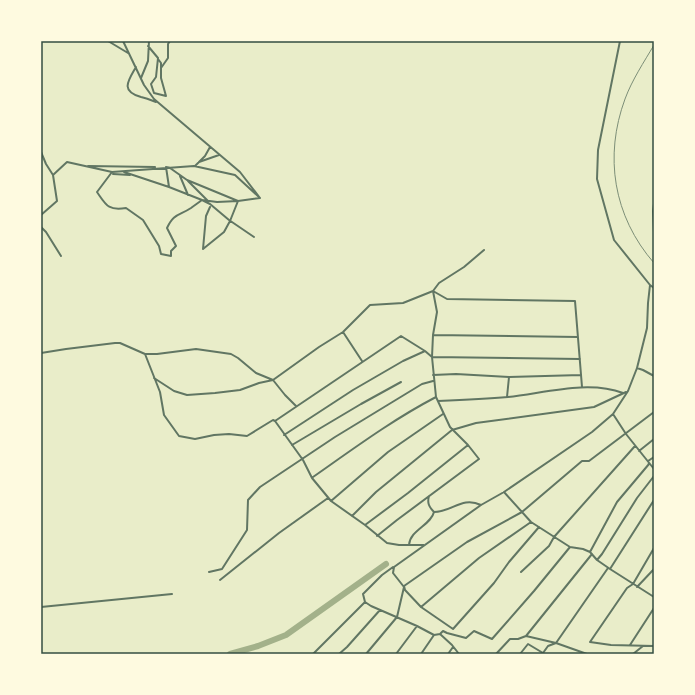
<svg xmlns="http://www.w3.org/2000/svg" width="695" height="695" viewBox="0 0 695 695" font-family="Rubik,sans-serif">
	<rect width="100%" height="100%" fill="#e9edc9"/>
	<g fill="none" stroke-linecap="round" stroke-linejoin="round">
		<path stroke="#a3b18a" stroke-width="6" d="M230,654L258,646L286,635L386,564"/>
		<path stroke="#617663" stroke-width="2" d="M108,41L128,53
			M123,41L144,85L154,99L240,172L260,198L235,175L194,166L112,172L97,192C106,205 108,211 126,208L143,220L159,246L161,254L171,256V251L176,246L167,228C174,213 179,216 191,208C195,205 198,203 202,200L210,204L229,220L254,237
			M620,41L598,150L597,179L614,240L650,285L654,288
			M148,46L158,58L156,77L151,84L154,93L166,96L161,78V63L158,59
			M136,67C128,81 120,91 141,97C146,98 151,100 156,102
			M161,68L168,58V44L170,41
			M141,78L148,61L149,41
			M41,152L46,164L53,175
			M199,162L205,156L210,147
			M88,166L155,167
			M195,166L199,162L219,155
			M166,167L170,168L187,180L238,201L217,202L202,200L169,187Z
			M124,172L169,187
			M113,174L130,175
			M180,176L188,195
			M188,181L208,201
			M654,204L653,211L654,232
			M210,207L206,216L203,249L224,232L230,221L238,201L260,198
			M41,215L57,201L53,175L67,162L112,172
			M41,227L46,232L61,256
			M650,285L648,303L647,328L637,368L643,370L654,376
			M343,332L362,361
			M433,335L578,337
			M41,353L66,349L115,343H120L145,354L160,392L164,415L179,436L195,439L214,435L229,434L247,436L273,420L275,421L401,336L425,351
			M145,354H157L196,349L231,354L238,358L256,373L273,380L285,395L296,406
			M433,375L456,374L509,377L581,375
			M154,378L174,391L187,395L215,393L240,390L259,383L273,380L319,347L343,332L370,305L403,303L433,291L447,299L575,301L582,387
			M507,397L509,377
			M438,401C462,400 485,399 508,397C545,393 588,380 623,393
			M613,414L626,434L654,469
			M275,421L303,460L312,478L331,501L365,525L387,543L399,545H423
			M284,435L353,390L403,361L425,351L432,357L580,359
			M292,445L361,404L401,382
			M639,451L654,439
			M313,477C353,449 392,420 436,397
			M504,492L531,522L570,547L583,549L590,552L597,560L610,569L654,597
			M429,496C427,503 429,507 434,512C452,512 462,496 481,505
			M331,501L388,452L443,414
			M352,516L376,492L452,430L476,423L594,407L626,392
			M365,525L408,493L468,445
			M539,527L509,562L494,583L453,629L421,607L405,590L404,586L467,542L522,512L582,461H589L654,412
			M377,536L397,520L479,459L468,445L450,427L436,397L432,357L433,335L437,312L433,291L439,283L464,267L484,250
			M409,545C410,530 431,525 434,512
			M654,548L633,584L627,588L590,642L611,645L654,646
			M590,552L617,502L649,464L648,461L654,457
			M597,560L602,554L637,498L654,476
			M610,569L654,500
			M209,572L222,569L247,530L248,500L260,487L335,437L422,384L433,381
			M521,572L549,546L554,537L635,446
			M220,580L279,533L328,498
			M637,587L654,569
			M365,602L363,594L382,575L393,567
			M41,607L172,594
			M421,607L479,558L531,522
			M440,634L443,631L447,633L466,638L474,631L492,639L534,591L570,547
			M526,636L556,643L608,568
			M630,645L654,608
			M313,654L365,602L371,606L417,626
			M339,654L347,647L380,610
			M366,654L397,617L404,587L393,573L394,567L481,505L504,492L592,432L613,414L628,391L637,368
			M396,654L417,626L434,635
			M421,654L434,635L440,634L452,645L459,654
			M448,654L453,647
			M496,654L510,639H518L526,636L592,554
			M520,654L528,644L543,653L548,646L556,643L587,654
			M633,654L643,646"/>
		<path stroke="#7c8e77" stroke-width="1" d="M654,45C644,62 632,80 625,99C604,156 613,216 654,263"/>
	</g>
	<rect width="695" height="695" fill="none" stroke="#fefae0" stroke-width="84"/>
	<rect x="42" y="42" width="611" height="611" fill="none" stroke="#344e41" stroke-width="1.5"/>
</svg>
